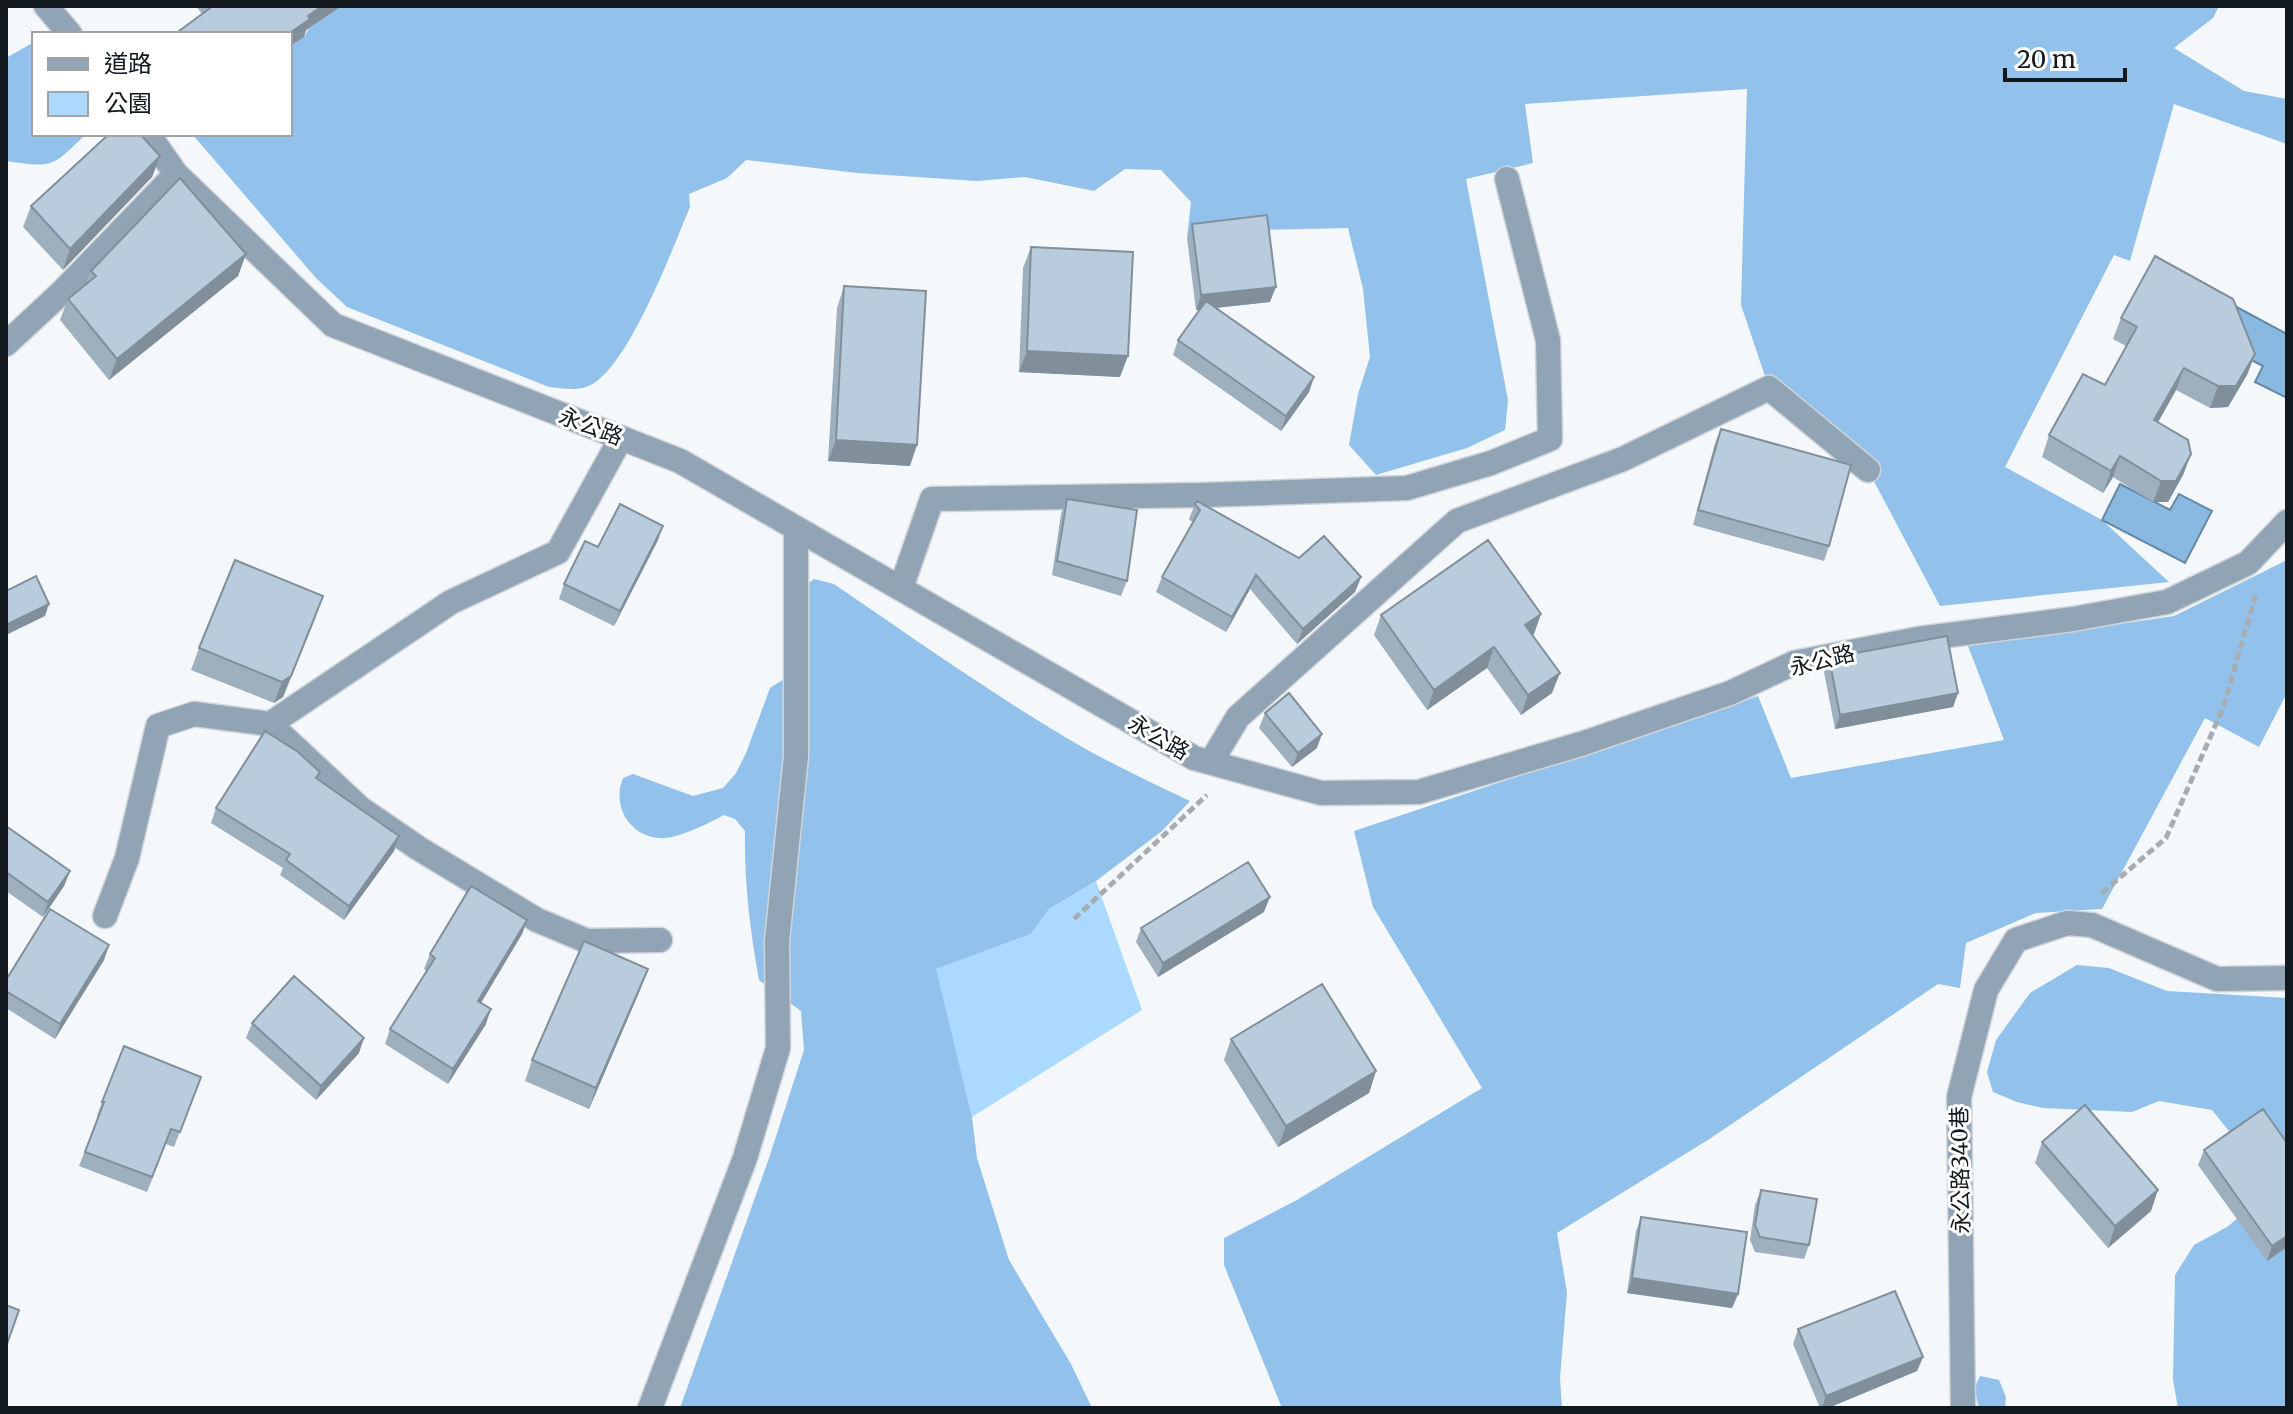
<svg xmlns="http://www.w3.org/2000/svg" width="2293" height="1414" viewBox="0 0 2293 1414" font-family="Merriweather,'Noto Sans TC',serif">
	<rect width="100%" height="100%" fill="#f4f8fb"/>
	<path fill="#acd9ff" d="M1096,881L1142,1010L972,1117L935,969L1031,934L1049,909Z"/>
	<path fill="#92c2eb" d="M342,6H2219L2213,18L2174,48L2244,91L2287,99V144L2174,104L2130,261L2114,255L2005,467L2102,520L2169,582L1940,606L1868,470L1769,388L1741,305L1747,89L1525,104L1533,163L1466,179L1508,400L1505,430L1467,448L1376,475L1349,445L1358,394L1370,357L1363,289L1348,228L1262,230L1187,238L1191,202L1161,170L1125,169L1094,191L1025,177L977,181L857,173L746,160L727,178L689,194L690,207C673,247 626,375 586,387C574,391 561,388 549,387L347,307L316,278L192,134H290V46L304,37L309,28Z
		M34,42V134H86C52,167 54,168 6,161V58Z
		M2287,560V693L2259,747L2205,718L2102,909L2036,913L1966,943L1960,988L1938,984L1711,1138L1557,1233L1567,1292L1560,1378L1562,1408H1282L1224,1265V1238L1297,1200L1482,1088L1373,907L1354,831L1758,696L1791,778L2004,740L1968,646L2174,616Z
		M814,579L834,584C910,636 985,689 1065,737C1105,761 1148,781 1190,801L1162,831L1096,881L1049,909L1031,934L936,969L972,1117L977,1158L1009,1260L1071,1364L1092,1408H680L768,1161L804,1050L801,1011L759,980C750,929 744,883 745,831L735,819L724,815C709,823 676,840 659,838C628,835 612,805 623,778L633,774L693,796L723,788L736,773L746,753L770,688L806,665L804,587Z
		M2077,965L2109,968L2167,991L2287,998V1408H2178L2173,1380L2175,1275L2194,1245L2227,1227L2257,1202L2260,1170L2212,1110L2159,1101L2132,1112L2043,1108L2017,1102L1993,1092L1987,1072L1996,1040L2030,993Z
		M1980,1376L1999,1380L2006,1397L2005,1408H1979L1974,1388Z"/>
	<path fill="#89b9e1" stroke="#6589a6" stroke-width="2" d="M2231,304L2287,334V398L2255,382L2263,366L2213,340Z
		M2120,484L2170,510L2179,494L2212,511L2185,563L2102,520Z"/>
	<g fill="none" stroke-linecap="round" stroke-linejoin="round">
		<g stroke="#d0d4d8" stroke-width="27">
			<path id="minor" d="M46,6L70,34
				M148,134L176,174L333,325L680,461L1194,758L1321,793L1419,792L1584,743L1730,693L1794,663L1918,639L2073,619L2167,602L2248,563L2287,522
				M6,344L62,292L176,174
				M621,438L558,552L451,602L270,724L361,809L418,848L537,920L587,941L660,940
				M901,588L932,499L1203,495L1407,488L1491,463L1550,439L1548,340L1507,179
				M1211,762L1238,717L1457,521L1623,459L1769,388L1868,470
				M105,916L127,858L158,726L194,714L270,724
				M650,1408L745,1158L778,1048L777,941L796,756V528
				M1963,1408L1959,1097L1986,990L2016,940L2067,923L2092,925L2217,979L2287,978"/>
		</g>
		<path stroke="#a7acb0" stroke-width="5" stroke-dasharray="8 4" stroke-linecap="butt" d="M2102,893L2166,838L2223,708L2256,594
			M1074,919L1207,795"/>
		<use href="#minor" stroke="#90a4b6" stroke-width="24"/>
	</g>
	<path fill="#9eafbe" d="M196,6H342L306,30L304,37L290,46V34L202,14Z
		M160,156L152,177L63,270L23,227L31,206Z
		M1192,224L1270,302L1215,308L1314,377L1309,392L1281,431L1173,355L1178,340L1200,310H1196L1187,238Z
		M1031,247L1120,377L1019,372L1023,268Z
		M246,254L238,276L109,380L60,320L68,299L86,284L91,271Z
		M844,286L910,466L828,461L837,308Z
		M2121,318L2255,354L2247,375L2228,407L2210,408L2176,390L2158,422L2191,454L2183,475L2168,502H2153L2113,477L2103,493L2042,457L2049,435L2105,385L2126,346L2113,339Z
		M1721,429L1829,546L1824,561L1693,525L1715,443Z
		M1067,499L1127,581L1121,596L1052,575L1061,514Z
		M1195,504L1299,558L1361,577L1355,592L1297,644L1250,589L1226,632L1156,592L1162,577L1193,523L1189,519Z
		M658,540L614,626L559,599L564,584L598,547Z
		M1541,614L1532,635L1552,693L1521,715L1487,668L1427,710L1374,635L1381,615Z
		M316,617L283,697L274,703L191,670L199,648Z
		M1829,658L1958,693L1953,707L1835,729L1824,672Z
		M1265,713L1317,748L1292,767L1259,728Z
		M320,772L317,779L399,836L394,851L344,920L280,875L283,868L211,823L216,808Z
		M6,826L70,871L64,886L43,917L6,891Z
		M1264,912L1158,977L1136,942L1141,928Z
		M527,920L522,934L481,1003L486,1024L448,1084L385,1044L390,1029L427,971L424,969L430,954Z
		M109,945L104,960L55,1039L6,1008V980Z
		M640,990L589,1109L525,1081L532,1060Z
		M252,1023L359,1053L316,1100L246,1038Z
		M1231,1039L1376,1071L1369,1093L1278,1147L1224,1060Z
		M201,1077L174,1147L166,1144L147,1192L79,1166L98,1117L97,1116L102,1102Z
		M2042,1142L2151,1211L2108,1248L2035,1163Z
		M2287,1143V1247L2267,1261L2198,1165L2204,1150Z
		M1761,1190L1809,1245L1804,1259L1755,1252L1750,1240L1755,1205Z
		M1641,1217L1738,1294L1732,1308L1627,1293L1636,1231Z
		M1798,1329L1923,1357L1917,1371L1828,1408H1820L1793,1344Z"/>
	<path fill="#818f9b" d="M322,6H342L306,30L304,37L290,46V34H288L308,16Z
		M160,156L152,177L63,270L70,249Z
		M246,254L238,276L109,380L117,359Z
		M1276,287L1270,302L1196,310L1201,295Z
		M1027,351L1128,356L1120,377L1019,372Z
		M2255,354L2247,375L2228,407L2210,408L2218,386Z
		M2184,368L2176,390L2147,442L2154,420Z
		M1314,377L1309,392L1281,431L1286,416Z
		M836,440L917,445L910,466L828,461Z
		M2191,454L2183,475L2168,502H2153L2161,481Z
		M2120,456L2113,477L2103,493L2111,471Z
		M663,526L658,540L614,626L620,611Z
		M1256,575L1250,589L1226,632L1232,617Z
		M1361,577L1355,592L1297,644L1303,629Z
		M323,596L283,697L274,703L282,682Z
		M49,604L45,616L6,635V625Z
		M1541,614L1534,634L1518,646L1525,625Z
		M1494,647L1487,668L1427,710L1434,690Z
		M1560,673L1552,693L1521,715L1528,695Z
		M1958,693L1953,707L1835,729L1840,715Z
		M1322,734L1317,748L1292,767L1298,753Z
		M399,836L394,851L344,920L349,906Z
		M70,871L64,886L43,917L48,902Z
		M1270,897L1264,912L1158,977L1163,963Z
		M527,920L522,934L473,1016L478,1001Z
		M109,945L104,960L55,1039L60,1024Z
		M648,969L640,990L589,1109L596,1088Z
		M491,1009L486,1024L448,1084L453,1069Z
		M364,1038L359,1053L316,1100L321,1086Z
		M1376,1071L1369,1093L1278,1147L1286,1126Z
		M2158,1190L2151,1211L2108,1248L2115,1226Z
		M2287,1236V1247L2267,1261L2272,1246Z
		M1632,1278L1738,1294L1732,1308L1627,1293Z
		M1923,1357L1917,1371L1828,1408H1822L1826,1396Z"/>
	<path fill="#b8ccdd" stroke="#818f9b" stroke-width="2" d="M213,6H322L308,16L310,19L288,34H175Z
		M109,134H140L160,156L70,249L31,206Z
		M180,178L246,254L117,359L68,299L96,276L91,271Z
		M1267,215L1276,287L1201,295L1192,224Z
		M1031,247L1133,252L1128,356L1027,351Z
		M2155,256L2233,299L2255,354L2236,386H2218L2184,368L2154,420L2188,440L2191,454L2176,481H2161L2120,456L2111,471L2049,435L2083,374L2105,385L2137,327L2121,318Z
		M844,286L926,291L917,445L836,440Z
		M1206,301L1314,377L1286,416L1178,340Z
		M1721,429L1851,465L1829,546L1698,510Z
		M1067,499L1137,510L1127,581L1057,561Z
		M1197,501L1299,558L1324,536L1361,577L1303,629L1256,575L1232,617L1162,577L1200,510L1195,504Z
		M620,504L663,526L620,611L564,584L585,541L598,547Z
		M1488,540L1541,614L1525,625L1560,673L1528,695L1494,647L1434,690L1381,615Z
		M235,560L323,596L291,676L282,682L199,648Z
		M36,576L49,604L6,625V591Z
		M1947,636L1958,693L1840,715L1829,658Z
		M1289,693L1322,734L1298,753L1265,713Z
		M265,731L298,752L320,772L316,778L399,836L349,906L286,860L290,854L216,808Z
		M6,826L70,871L48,902L6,872Z
		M1248,862L1270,897L1163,963L1141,928Z
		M471,886L527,920L478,1001L491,1009L453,1069L390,1029L435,958L430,954Z
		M50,909L109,945L60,1024L6,991V980Z
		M584,941L648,969L596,1088L532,1060Z
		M294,976L364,1038L321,1086L252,1023Z
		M1322,984L1376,1071L1286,1126L1231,1039Z
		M124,1046L201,1077L180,1132L171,1129L152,1177L85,1152L104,1102H102Z
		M2085,1105L2158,1190L2115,1226L2042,1142Z
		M2263,1109L2287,1143V1236L2272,1246L2204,1150Z
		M1761,1190L1817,1199L1809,1245L1760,1237L1755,1225Z
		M1641,1217L1747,1232L1738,1294L1632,1278Z
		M1895,1291L1923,1357L1826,1396L1798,1329Z
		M6,1305L19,1310L6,1347Z"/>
	<g text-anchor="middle" stroke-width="6" stroke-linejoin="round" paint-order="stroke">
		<g font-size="22" fill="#11181e" stroke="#fff">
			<text transform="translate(591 426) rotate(21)" y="8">永公路</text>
			<text transform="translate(1822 660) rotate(-14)" y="8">永公路</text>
			<text transform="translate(1159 737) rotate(30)" y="8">永公路</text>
			<text transform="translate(1960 1170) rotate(-91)" y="8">永公路340巷</text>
		</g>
	</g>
	<rect width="2293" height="1414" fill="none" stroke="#11181e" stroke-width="16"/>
	<rect x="32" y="32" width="260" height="104" fill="#ffffff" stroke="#a0a3a5" stroke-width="2"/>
	<rect x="48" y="58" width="40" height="12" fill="#90a4b6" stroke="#a0a3a5" stroke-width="2"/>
	<text x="104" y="72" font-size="24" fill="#11181e">道路</text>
	<rect x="48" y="92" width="40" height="24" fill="#acd9ff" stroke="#a0a3a5" stroke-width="2"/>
	<text x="104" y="112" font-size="24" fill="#11181e">公園</text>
	<path d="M2005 68v12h120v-12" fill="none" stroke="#11181e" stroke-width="4"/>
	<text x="2017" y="68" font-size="24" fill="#11181e" stroke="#ffffff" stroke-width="6" paint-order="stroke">20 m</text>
</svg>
